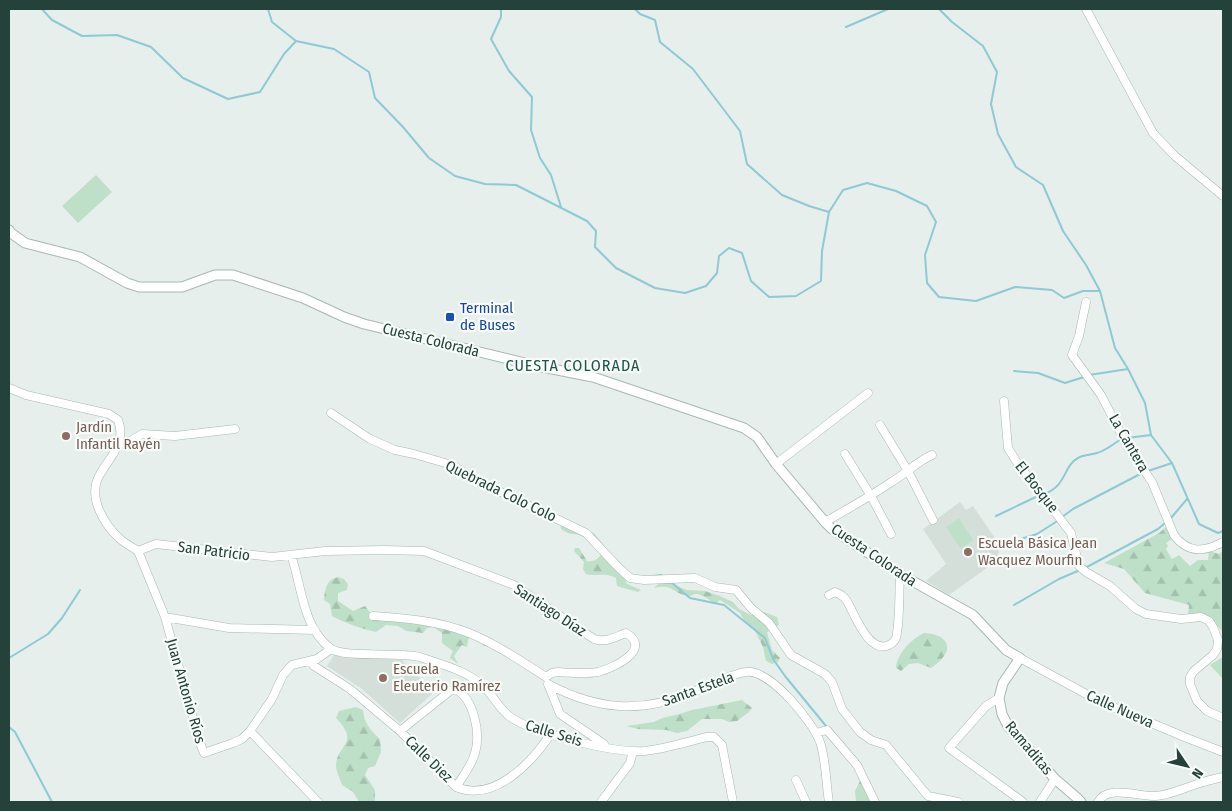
<svg xmlns="http://www.w3.org/2000/svg" width="1232" height="811" viewBox="0 0 1232 811" font-family="'Fira Sans Condensed',sans-serif">
	<defs>
		<pattern id="forest-firs" width="22" height="20" patternUnits="userSpaceOnUse" patternTransform="scale(1.25)"><rect width="22" height="20" fill="#bfe0c8"/><path d="M5 1l3.5 6h-7zM16 11l3.5 6h-7z" fill="#a4c1ad"/></pattern>
	</defs>
	<rect width="100%" height="100%" fill="#e6efeb"/>
	<path fill="#d4dfda" d="M960,502L966,510L973,506L999,544L998,560L949,595L926,581L946,564L923,529Z
		M334,655L402,660L434,692L400,723L362,689L327,666Z"/>
	<path fill="#bfe0c8" d="M96,175L112,192L78,223L62,206Z
		M959,518L973,540L961,549L946,527Z"/>
	<path fill="url(#forest-firs)" d="M560,522L594,533L622,568L627,584L641,590L638,592L617,586L616,578C603,572 597,577 586,574L583,569L584,562L574,551L575,548H579L587,561C595,562 598,559 602,553C596,548 591,540 584,537C575,532 572,537 561,529Z
		M1166,527L1172,539L1166,543L1168,546L1166,549L1172,559L1179,555L1190,566L1198,560H1208L1209,551L1219,554L1223,551V632L1210,618L1188,615L1189,605L1145,593L1124,569L1104,563L1159,533Z
		M338,577L344,579L348,584L347,590L338,593V601L353,611L365,606L373,616L434,620L491,644L484,646L471,636L468,640L467,647L462,645L454,656L458,664L450,658L453,651L442,643V633L433,627L427,628L423,633L406,631L398,626L386,625L376,632C363,629 344,623 332,616L330,604L324,600C325,589 326,580 338,577Z
		M659,583H670L687,590L705,591L720,596L733,602L739,609L751,615L764,612L777,617L779,625L767,632L772,650L780,658L778,662L772,664L766,661L763,647L754,629L744,620L740,613L720,600L715,604C710,600 703,595 697,594C694,594 692,596 689,596C673,594 673,583 654,588Z
		M924,633C933,633 949,637 947,650C945,657 937,664 931,668L918,663L909,664L901,671L896,668C897,654 911,639 924,633Z
		M1223,657V679L1210,665Z
		M742,700L752,708L749,712L737,721L729,722L722,719H702L687,731L677,733L666,730L638,729L626,726L654,722L662,718L680,714L692,710Z
		M356,707L363,710C364,723 370,730 380,739L381,752L375,766L368,768L365,775L375,790V802H359L353,792L342,785C340,778 336,772 336,765C337,744 361,744 336,718L339,711Z
		M861,779L874,802H856L855,791Z"/>
	<g fill="none" stroke-linecap="round" stroke-linejoin="round">
		<path stroke="#8ec9d4" stroke-width="2" d="M42,9L52,20L82,36L117,35L151,47L183,78L228,99L260,92L284,54L296,41L334,49L369,72L375,98L403,127L429,158L455,176L485,184L516,185L587,221L596,231L595,247L616,268L655,288L685,293L706,286L717,273L719,256L729,248L742,253L751,281L769,297L796,296L821,281L822,251L829,212L843,190L867,183L896,191L927,206L936,222L925,255L927,283L939,297L976,301L1015,287L1052,290L1064,298L1083,291H1100
			M268,9L272,22L296,41
			M501,9V17L491,39L509,71L532,97L531,130L540,158L551,175L561,207
			M635,9L640,14L655,20L660,42L693,69L740,131L747,164L782,195L809,206L829,212
			M939,9L952,22L983,46L997,72L991,104L998,134L1016,167L1043,185L1063,231L1086,265L1100,291L1115,348L1128,369L1145,403L1151,435L1172,463L1199,524L1218,533L1223,531
			M846,27L888,9
			M1014,371L1038,373L1065,383L1084,377
			M1089,375L1128,369
			M1127,438L1151,435
			M1148,471L1172,463
			M1044,494C1067,486 1063,466 1078,458C1082,455 1091,455 1097,453C1105,451 1113,444 1120,440
			M996,516L1040,495
			M1062,517L1073,509L1144,472
			M1171,518L1187,499
			M1011,542L1037,534L1059,520
			M1085,568L1158,529L1165,523
			M653,576L661,575L663,576
			M671,582L690,598L724,605L765,638L773,659L785,676L826,726
			M1014,605L1059,579L1080,570
			M9,658L48,634L62,618L80,590
			M9,727L15,732L52,802"/>
		<g stroke="#a8b8b2" stroke-width="9">
			<path id="minor" d="M1086,9L1153,133L1175,156L1223,196
				M1086,302L1079,336L1072,355L1101,395L1128,447L1152,482L1174,535C1188,554 1205,552 1223,542
				M9,388L26,395L109,414L118,420C127,444 109,457 99,476C88,497 103,523 119,538C124,543 132,547 138,551
				M1004,401L1008,448L1016,461L1071,533L1079,566L1086,572L1110,586L1136,609L1146,614L1181,619L1201,617L1209,621L1213,627L1218,640L1217,649L1213,655L1194,671L1190,677V684L1197,701L1207,711L1223,718
				M331,413L370,439L395,450L414,454L452,465L480,482L586,533L618,567L630,578L644,580L695,578L715,587L736,590L751,608L769,623L791,655L825,674L832,682L842,709L860,732L871,740L886,745L928,796L958,802
				M880,425L908,471L933,520
				M119,444L127,443L142,434L175,436L235,429
				M845,454L871,496L891,534
				M776,464L868,393
				M825,522C848,509 871,496 893,481C906,473 918,461 932,455
				M138,551L156,544L272,557L325,551L384,550L424,551L514,585L594,639C606,643 615,637 626,633C653,649 614,668 598,672C586,674 570,673 558,672L552,673L546,677
				M138,551L165,617L200,743L204,753L233,743L242,739L250,731L272,699L283,675L292,665L317,659L331,649
				M291,555C302,586 302,626 330,648C344,659 399,651 420,657C443,665 470,671 487,690C495,699 500,709 509,716C533,734 614,753 644,751C665,749 686,742 707,737H714L722,745L733,802
				M829,595L835,592C840,594 844,596 847,601C854,613 869,655 889,645C894,643 897,638 897,633C900,614 899,593 900,574
				M373,616C405,618 439,621 469,633C496,644 521,661 546,677
				M165,617L229,628L315,630
				M1020,658L1099,701L1187,738L1223,752
				M310,661L314,666L350,689L400,731L456,787C494,803 531,763 550,735
				M548,684C597,710 641,714 693,692C705,687 734,673 746,672C770,669 812,721 820,742C826,759 826,784 829,802
				M548,684L560,714L604,744
				M999,698L986,706L949,748L1023,802
				M250,731L318,802
				M400,731L450,691L456,689C474,700 481,733 475,753C472,765 463,776 456,787
				M816,733L827,730L857,765L875,802
				M796,780L806,802
				M601,802L630,763L633,751
				M1040,802L1055,779
				M1098,802C1108,784 1139,797 1156,796C1170,795 1184,788 1197,784C1205,781 1214,779 1223,777"/>
		</g>
		<g stroke="#a8b8b2" stroke-width="11">
			<path id="tertiary" d="M9,230L11,233L25,243L80,257L127,283L139,287H182L215,275H233L303,298L344,317L364,324L537,366L593,377L744,428L757,437L776,464L825,522L832,529L900,574L973,615L1006,650L1020,658L1003,683L999,698L1002,714L1008,726L1055,779L1076,797L1081,802"/>
		</g>
		<use href="#minor" stroke="#fff" stroke-width="8"/>
		<use href="#tertiary" stroke="#fff" stroke-width="9"/>
	</g>
	<rect fill="#1a4fb4" stroke="#f7fbf9" stroke-width="2" x="445" y="312" width="10" height="10" rx="2.5"/>
	<g fill="#8d6e63" stroke="#f7fbf9" stroke-width="2">
		<circle cx="66" cy="436" r="5"/>
		<circle cx="968" cy="552" r="5"/>
		<circle cx="383" cy="678" r="5"/>
	</g>
	<g text-anchor="middle" stroke-width="4.5" stroke-linejoin="round" paint-order="stroke">
		<g font-size="15" fill="#164399" stroke="#f7fbf9" text-anchor="start">
			<text x="460" y="313">Terminal<tspan x="460" dy="17">de Buses</tspan></text>
		</g>
		<g font-size="15" fill="#24423a" stroke="#f7fbf9">
			<text transform="translate(431 340) rotate(14)" y="5">Cuesta Colorada</text>
			<text transform="translate(1129 443) rotate(60)" y="5">La Cantera</text>
			<text transform="translate(1037 487) rotate(52)" y="5">El Bosque</text>
			<text transform="translate(501 491) rotate(26)" y="5">Quebrada Colo Colo</text>
			<text transform="translate(214 551) rotate(7)" y="5">San Patricio</text>
			<text transform="translate(874 555) rotate(34)" y="5">Cuesta Colorada</text>
			<text transform="translate(550 610) rotate(33)" y="5">Santiago Díaz</text>
			<text transform="translate(698 689) rotate(-20)" y="5">Santa Estela</text>
			<text transform="translate(186 691) rotate(74)" y="5">Juan Antonio Ríos</text>
			<text transform="translate(1120 709) rotate(24)" y="5">Calle Nueva</text>
			<text transform="translate(554 733) rotate(17)" y="5">Calle Seis</text>
			<text transform="translate(1029 748) rotate(50)" y="5">Ramaditas</text>
			<text transform="translate(429 759) rotate(44)" y="5">Calle Diez</text>
		</g>
		<g font-size="15" fill="#785e54" stroke="#f7fbf9" text-anchor="start">
			<text x="76" y="432">Jardín<tspan x="76" dy="17">Infantil Rayén</tspan></text>
			<text x="978" y="548">Escuela Básica Jean<tspan x="978" dy="17">Wacquez Mourfin</tspan></text>
			<text x="393" y="674">Escuela<tspan x="393" dy="17">Eleuterio Ramírez</tspan></text>
		</g>
		<g font-size="16" letter-spacing="1" fill="#1f5548" stroke="#f7fbf9">
			<text x="573" y="371">CUESTA COLORADA</text>
		</g>
	</g>
	<rect width="1232" height="811" fill="none" stroke="#24423a" stroke-width="20"/>
	<g transform="translate(1187 766) rotate(125)" stroke="#f7fbf9" stroke-width="4" paint-order="stroke">
	<path d="M0-4L9 19L0 12L-9 19Z" fill="#24423a"/>
	<text y="-8" font-size="14" font-weight="bold" text-anchor="middle" fill="#24423a">N</text>
	</g>
</svg>
